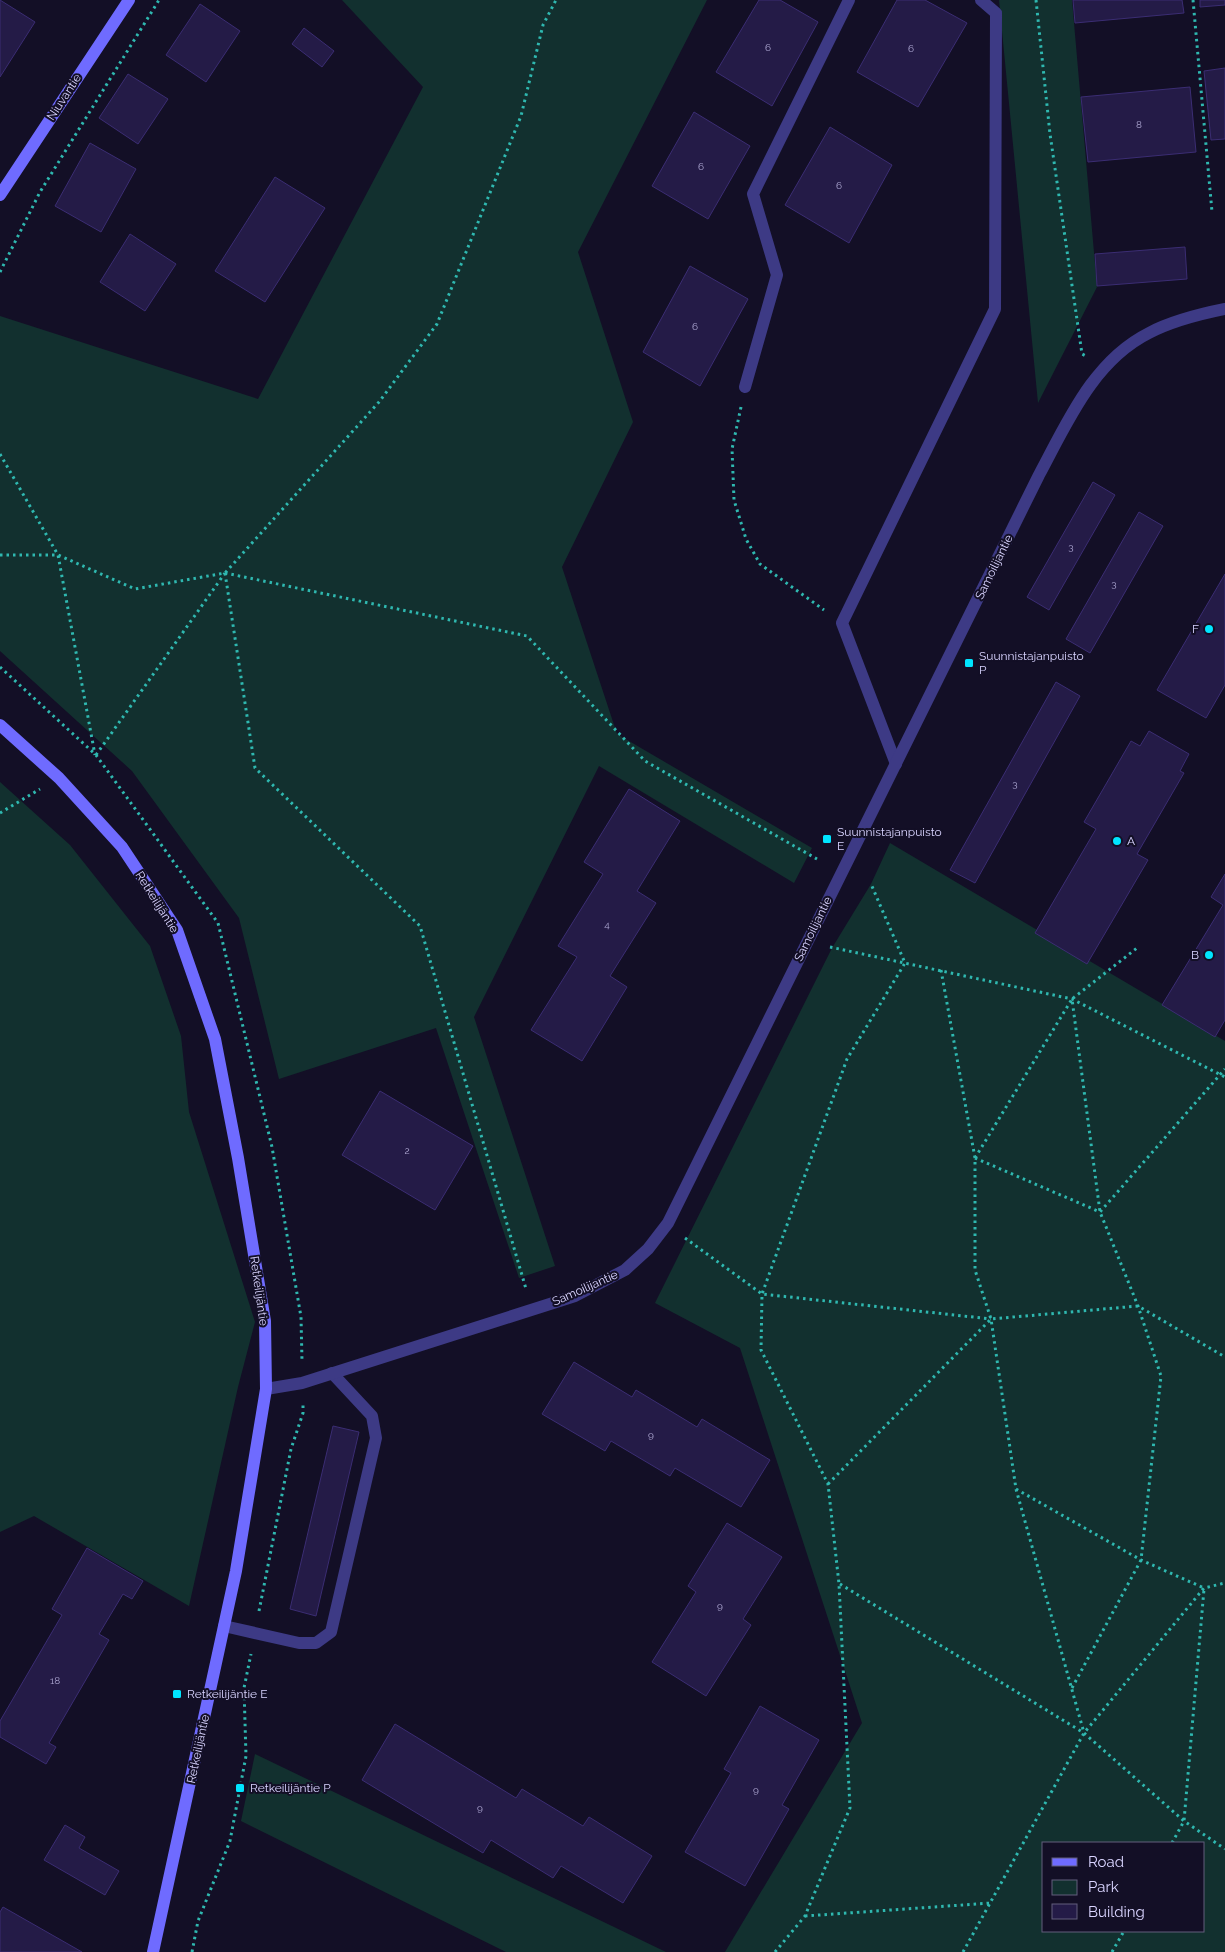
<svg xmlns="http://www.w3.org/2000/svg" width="1225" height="1952" viewBox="0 0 1225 1952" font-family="Raleway,sans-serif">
	<rect width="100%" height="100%" fill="#130f26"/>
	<path fill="#12302f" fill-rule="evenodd" d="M342,0H707L578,252L633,422L562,567L617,734L812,848L794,883L599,766L474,1017L555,1266L519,1278L436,1028L279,1079L239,918L132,771L0,651V316L258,399L423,87Z
		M999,0H1072L1097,287L1038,403Z
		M0,782L70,845L150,946L181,1036L189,1112L255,1322L238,1387L189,1606L34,1516L0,1532Z
		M890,843L1225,1041V1952H725L862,1723L740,1348L655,1303L832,948L871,884ZM1044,1843H1204V1931H1044Z
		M255,1754L666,1952H506L241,1821Z"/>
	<path fill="#241b47" stroke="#3b2d73" d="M0,0L35,22L0,77Z
		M759,0H780L818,22L772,106L716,72Z
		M897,0H925L967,23L918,107L857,72Z
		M1073,0H1182L1184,13L1075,23Z
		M1200,0H1225V5L1200,7Z
		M200,4L240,31L206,82L166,55Z
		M304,28L334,51L322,67L292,44Z
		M1225,68V139L1211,140L1204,71Z
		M128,74L168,99L138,144L99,118Z
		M1190,87L1196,152L1088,162L1081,97Z
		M694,112L750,146L708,219L652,186Z
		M830,127L892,165L849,243L785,205Z
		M90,143L136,169L101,232L55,206Z
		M275,177L325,208L265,302L215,271Z
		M130,234L176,264L145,311L100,282Z
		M1185,247L1187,279L1097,286L1095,254Z
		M690,266L748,299L700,386L643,352Z
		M1093,482L1115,495L1049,610L1027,597Z
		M1139,512L1163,526L1090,653L1066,639Z
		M1225,574V685L1206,718L1157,690Z
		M1056,682L1080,696L975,883L950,870Z
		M1149,731L1189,754L1180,771L1184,773L1137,854L1148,860L1087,964L1035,933L1096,829L1084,822L1131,741L1140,746Z
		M629,789L680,821L637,891L656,903L610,976L627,987L582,1061L531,1030L577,957L558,946L603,874L584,862Z
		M1225,874V1020L1215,1037L1162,1005L1223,905L1211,897Z
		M380,1091L473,1146L435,1210L342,1155Z
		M574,1362L632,1397L636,1390L697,1427L702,1419L770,1460L741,1507L675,1468L670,1476L611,1441L605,1451L542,1414Z
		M333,1426L359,1432L316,1616L290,1609Z
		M727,1523L782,1557L743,1619L751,1625L706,1696L652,1662L696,1592L688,1586Z
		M87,1548L143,1581L132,1599L123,1594L99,1634L109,1640L49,1743L56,1747L46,1764L0,1737V1721L62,1615L52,1609Z
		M760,1706L819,1740L782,1805L789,1809L745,1886L685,1852L731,1773L724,1769Z
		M395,1724L516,1798L522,1789L583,1826L589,1817L652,1856L623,1903L561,1866L553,1878L491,1840L483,1853L362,1780Z
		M65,1825L85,1837L79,1848L119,1871L105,1895L44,1860Z
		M3,1907L82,1952H0V1912Z"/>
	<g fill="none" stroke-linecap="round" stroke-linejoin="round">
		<path stroke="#2fb8b0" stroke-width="3" stroke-dasharray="2.5 4" stroke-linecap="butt" d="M1036,0L1050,134L1082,354L1086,356
			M1193,0L1212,212
			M0,272L40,192L159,0
			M741,407L732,449L734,500L746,539L760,564L824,610
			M0,454L58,555L135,589L225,573L379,402L437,324L521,116L543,25L556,0
			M0,555H58L95,755
			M225,573L255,768L420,926L526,1289
			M225,573L527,636L645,761L817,859
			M0,667L96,755L218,923L272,1147L301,1317L302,1361
			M96,755L225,573
			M0,813L40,789
			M830,947L1072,999L1225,1077
			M941,970L975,1158V1270L991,1319L1016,1489L1084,1733
			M975,1158L1100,1212L1225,1069
			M975,1158L1072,999
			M685,1238L762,1294L991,1319
			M828,1484L991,1319L1138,1306L1225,1357
			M1016,1489L1141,1560L1204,1588
			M840,1584L1084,1733L1184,1821L1225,1849
			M259,1611L291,1449L303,1413V1405
			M1072,1688L1141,1560L1161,1376L1138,1306L1100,1212L1072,999L1137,948
			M1172,1843L1184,1821L1204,1589
			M805,1916L991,1903
			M192,1952L198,1921L230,1841L246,1756L244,1688L251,1654
			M775,1952L805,1916L850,1808L839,1584L828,1484L761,1350L762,1294L847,1059L905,963L871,884
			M963,1952L1084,1733L1204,1588L1225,1583
			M1112,1952L1124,1931"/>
		<path stroke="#3d3a85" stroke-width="12" d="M745,387L777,275L753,194L849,0
			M896,764L842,623L995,309L996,13L981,0
			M224,1626L299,1643H316L331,1632L376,1438L372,1416L332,1373"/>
		<path stroke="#3d3a85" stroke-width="12" d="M266,1389L302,1383L575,1296L625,1270L648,1249L668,1223L1039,475C1067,423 1093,361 1149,333C1172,321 1200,314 1225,309"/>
		<path stroke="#6f6bff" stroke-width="12" d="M0,195L129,0
			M0,725L59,778L122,847L177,930L215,1039L238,1158L265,1321L266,1389L236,1571L153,1952"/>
	</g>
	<g fill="#00e5ff" stroke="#130f26" stroke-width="2">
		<circle cx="1209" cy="629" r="5"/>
		<rect x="964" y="658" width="10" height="10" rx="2.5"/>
		<rect x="822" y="834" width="10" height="10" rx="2.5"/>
		<circle cx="1117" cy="841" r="5"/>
		<circle cx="1209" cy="955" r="5"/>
		<rect x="172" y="1689" width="10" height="10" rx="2.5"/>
		<rect x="235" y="1783" width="10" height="10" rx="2.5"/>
	</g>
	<g text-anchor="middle" stroke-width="4" stroke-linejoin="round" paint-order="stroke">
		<g font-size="10" fill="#aca6d1">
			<text x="768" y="51">6</text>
			<text x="911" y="52">6</text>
			<text x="1139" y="128">8</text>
			<text x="701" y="170">6</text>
			<text x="839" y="189">6</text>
			<text x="695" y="330">6</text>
			<text x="1071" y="550">3</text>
			<text x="1114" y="587">3</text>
			<text x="1015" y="787">3</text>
			<text x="607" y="928">4</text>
			<text x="407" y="1154">2</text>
			<text x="651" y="1438">9</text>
			<text x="720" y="1609">9</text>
			<text x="55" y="1684">18</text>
			<text x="756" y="1793">9</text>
			<text x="480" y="1811">9</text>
		</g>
		<g font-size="12" fill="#d9d4ff" stroke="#130f26">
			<text transform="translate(64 97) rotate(-57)" y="4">Niuvantie</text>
			<text transform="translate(994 567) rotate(-64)" y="4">Samoilijantie</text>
			<text transform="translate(157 902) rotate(58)" y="4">Retkeilijäntie</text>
			<text transform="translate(813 929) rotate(-64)" y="4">Samoilijantie</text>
			<text transform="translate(585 1288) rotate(-24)" y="4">Samoilijantie</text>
			<text transform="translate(259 1291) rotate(82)" y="4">Retkeilijäntie</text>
			<text transform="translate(198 1749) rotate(-78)" y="4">Retkeilijäntie</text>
		</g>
		<g font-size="12" fill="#d9d4ff" stroke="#130f26" text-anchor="start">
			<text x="1199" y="633" text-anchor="end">F</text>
			<text x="979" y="660">Suunnistajanpuisto<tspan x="979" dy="14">P</tspan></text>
			<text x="837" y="836">Suunnistajanpuisto<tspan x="837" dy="14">E</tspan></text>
			<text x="1127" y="845">A</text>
			<text x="1199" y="959" text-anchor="end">B</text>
			<text x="187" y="1698">Retkeilijäntie E</text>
			<text x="250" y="1792">Retkeilijäntie P</text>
		</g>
	</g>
	<rect x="1042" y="1842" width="162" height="90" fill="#130f26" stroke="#625e7d"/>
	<rect x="1052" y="1858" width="25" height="8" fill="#6f6bff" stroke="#625e7d"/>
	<text x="1088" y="1867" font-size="15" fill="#d9d4ff">Road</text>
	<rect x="1052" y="1880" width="25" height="15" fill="#12302f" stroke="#625e7d"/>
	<text x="1088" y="1892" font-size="15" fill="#d9d4ff">Park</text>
	<rect x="1052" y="1904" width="25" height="15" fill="#241b47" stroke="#625e7d"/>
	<text x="1088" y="1917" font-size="15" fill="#d9d4ff">Building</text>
</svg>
